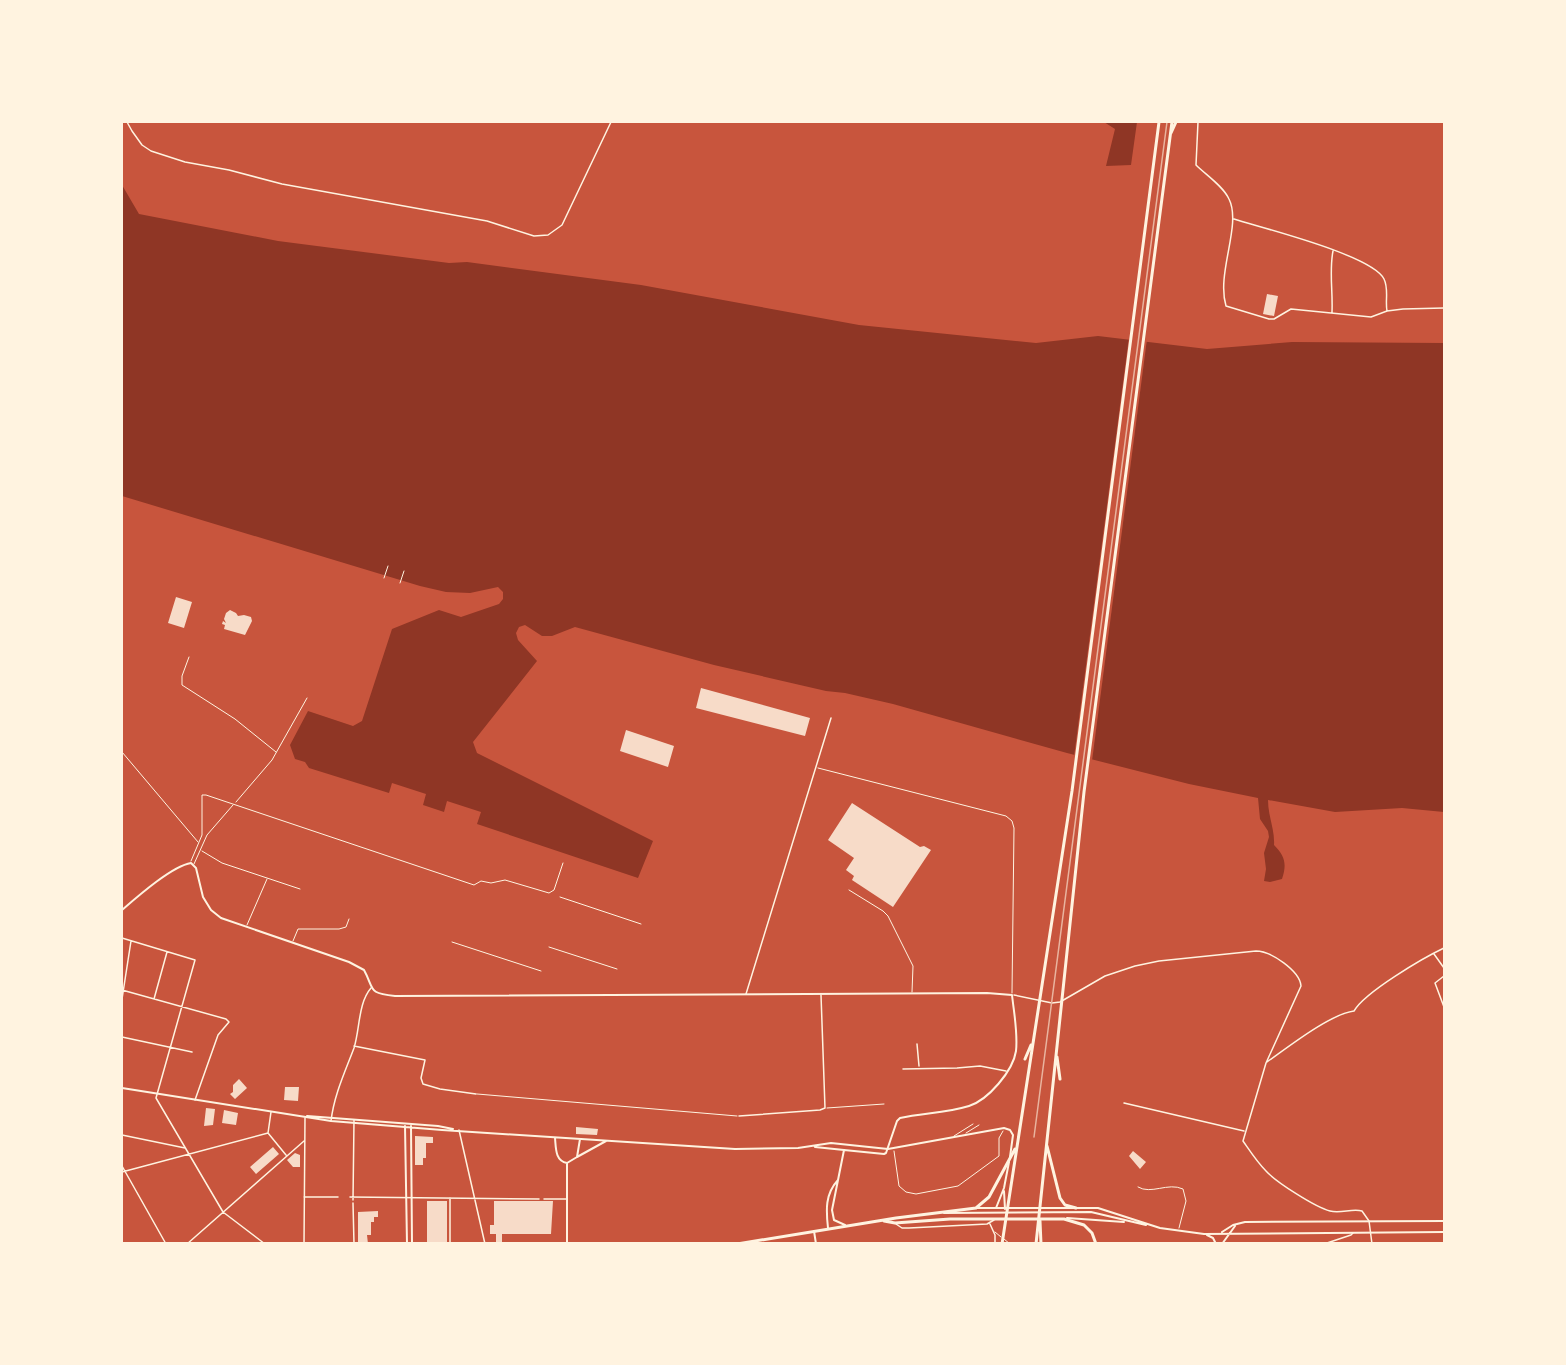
<svg xmlns="http://www.w3.org/2000/svg" width="1566" height="1365" viewBox="0 0 1566 1365" font-family="'Golos Text',sans-serif">
	<rect width="100%" height="100%" fill="#c8553d"/>
	<path fill="#8f3625" d="M1104,122H1137L1131,165L1106,166L1115,129Z
		M122,185L139,214L278,241L449,263L467,262L641,285L859,325L1036,343L1098,336L1207,349L1292,342L1444,343V812L1402,808L1335,812L1268,800C1268,816 1275,830 1274,845C1285,856 1287,864 1282,879L1270,882L1264,881L1266,869L1264,853L1269,837L1268,831L1260,819L1258,798L1189,784L1067,753L893,704L845,693L826,691L714,665L575,627L552,636H542L525,625L519,627L516,633L518,640L537,661L473,742L477,753L653,841L638,878L477,824L481,812L447,801L444,812L423,805L426,794L392,783L389,793L309,768L305,762L295,759L290,745L308,711L353,726L362,721L392,629L439,610L461,617L499,604L503,599V592L498,587L470,593L446,592L420,586L122,496Z"/>
	<path fill="#c8553d" d="M1129,337L1147,339L1092,761L1074,757Z"/>
	<path fill="#f7dbc8" d="M1267,294L1278,296L1274,316L1263,314Z
		M176,597L192,602L184,628L168,623Z
		M230,610L236,613L238,616L244,615L251,617L252,621L245,635L224,629L225,625L222,624L223,621L226,623L224,619L226,613Z
		M701,688L810,718L805,736L696,708Z
		M626,730L674,746L668,767L620,751Z
		M852,803L920,847L924,846L931,850L893,907L852,880L854,876L846,870L854,858L828,840Z
		M239,1079L247,1088L235,1099L230,1094L233,1092V1085Z
		M285,1087H299L298,1101L284,1100Z
		M206,1108L215,1109L213,1125L204,1126Z
		M224,1110L238,1113L236,1125L222,1123Z
		M576,1127L598,1129L597,1135L576,1134Z
		M415,1136L433,1137V1143H426V1158H423V1165H415Z
		M273,1147L279,1154L256,1174L250,1167Z
		M1133,1151L1146,1162L1140,1169L1129,1156Z
		M295,1153L300,1155V1167H293L287,1160Z
		M427,1201H447V1244H427Z
		M494,1201H553L551,1234H502V1244H496V1234H490V1225H494Z
		M378,1211V1217H374V1222H371V1235H367L368,1244H358V1212Z"/>
	<g fill="none" stroke-linecap="round" stroke-linejoin="round">
		<path stroke="#fff3e0" stroke-width="1" d="M384,578L388,566
			M400,583L404,571"/>
		<path stroke="#fff3e0" stroke-width="1" d="M189,657L182,676V685L235,719L276,752
			M122,752L198,842
			M818,768L1006,816L1012,821L1014,828L1012,993
			M236,802L272,760L307,698
			M202,851L222,863L300,889
			M191,861L202,835V795H206L474,885L481,881L491,883L505,880L549,893L554,890L563,863
			M194,864L207,835L233,805
			M849,890L883,911L888,916L913,966L912,992
			M560,897L641,924
			M247,925L267,879
			M293,941L298,929H339L346,927L349,919
			M452,942L541,971
			M549,947L617,969
			M477,1094L737,1116
			M827,1108L884,1104
			M966,1133L979,1125
			M954,1136L973,1124
			M894,1151L899,1186L906,1192L916,1194L958,1186L999,1156V1138L1003,1131
			M1138,1187C1151,1195 1168,1182 1183,1189L1186,1201L1179,1228
			M995,1232L1001,1237
			M1004,1239L1010,1244"/>
		<path stroke="#fff3e0" stroke-width="1.5" d="M127,122L132,131L142,145L151,151L185,162L229,170L282,184L487,221L534,236L548,235L562,225L611,122
			M1198,122L1196,165C1206,175 1223,186 1229,199C1242,225 1216,273 1226,306L1269,319H1274L1291,309L1371,317L1387,311L1403,309L1444,308
			M1234,219C1262,228 1372,255 1384,279C1389,289 1385,301 1387,311
			M1332,312C1333,291 1329,271 1333,251
			M122,938L195,960L156,1098L223,1212L265,1244
			M1434,954L1444,968
			M1444,976L1435,983L1444,1007
			M122,990L226,1019L229,1022L218,1035L195,1100
			M746,994L831,718
			M1014,995L1052,1003L1060,1002L1105,976L1135,966L1159,961L1256,951C1271,951 1300,971 1301,986L1266,1063L1243,1141C1250,1151 1257,1162 1266,1171C1276,1182 1315,1207 1330,1211C1341,1214 1352,1208 1362,1211L1369,1221L1372,1244
			M122,999L131,941
			M154,999L167,952
			M122,1037L192,1052
			M917,1044L919,1066
			M354,1046L425,1060L421,1078L423,1084L440,1089L476,1094
			M1267,1062C1287,1048 1330,1014 1354,1011C1365,992 1423,958 1444,948
			M903,1069L957,1068L980,1066L1006,1071
			M1124,1103L1244,1131
			M271,1112L268,1133L286,1155
			M739,1116L820,1110L825,1108L821,995
			M331,1121C334,1095 345,1072 354,1048C360,1029 358,1003 371,988
			M459,1130L485,1244
			M122,1135L185,1148
			M122,1166L166,1244
			M122,1172L268,1133
			M304,1197H338
			M350,1197L539,1199
			M450,1198V1244
			M544,1199H566
			M353,1200L354,1120
			M353,1203L354,1244
			M896,1224L902,1228H909L987,1224L994,1220
			M990,1224L995,1235V1244
			M187,1244L304,1141
			M304,1244L305,1118
			M1324,1244L1351,1235L1353,1233"/>
		<path stroke="#fff3e0" stroke-width="2" d="M122,1088L331,1121L442,1130L735,1149L798,1148L831,1143L888,1149L1004,1128L1010,1130L1013,1135L1010,1157
			M307,1116L438,1126L453,1129
			M405,1126L407,1244
			M411,1126L412,1244
			M555,1138C556,1148 555,1161 567,1163
			M815,1147L844,1150
			M577,1157L606,1141
			M567,1163L577,1157L580,1139
			M1004,1191L1005,1209
			M996,1208L1004,1188L1009,1162
			M567,1244V1163"/>
		<path stroke="#fff3e0" stroke-width="2" d="M122,910C137,897 172,866 191,863L196,868L203,897L211,910L221,918L349,962L364,970C375,990 367,993 395,996L987,993L1012,995C1014,1013 1018,1033 1016,1051C1013,1071 988,1100 969,1106C946,1113 923,1113 900,1118L897,1121L886,1153L884,1154L844,1150L832,1210L834,1220L845,1225
			M976,1208H1098L1160,1228L1204,1234L1444,1232
			M944,1213L1091,1212L1146,1225
			M1067,1218L1124,1222
			M828,1228C826,1210 825,1194 838,1180
			M814,1231L816,1244
			M1222,1232L1233,1225L1245,1222L1444,1221
			M1207,1235L1213,1238L1216,1244
			M1222,1244L1235,1226"/>
		<path stroke="#fff3e0" stroke-width="3" d="M1171,133L1176,122
			M1057,1057L1060,1079
			M1025,1059L1031,1045
			M1047,1146L1060,1198L1065,1205L1076,1208
			M884,1221L895,1223L950,1219H1064L1084,1225L1092,1233L1096,1244
			M1040,1221L1041,1244
			M737,1244L896,1218L976,1208L989,1197L1015,1149
			M1002,1244L1072,791L1159,122
			M1036,1244L1084,792L1172,122"/>
		<path stroke="#e9b49f" stroke-width="1.5" d="M1034,1137L1167,122"/>
	</g>
	<rect width="1566" height="1365" fill="none" stroke="#fff3e0" stroke-width="246"/>
</svg>
